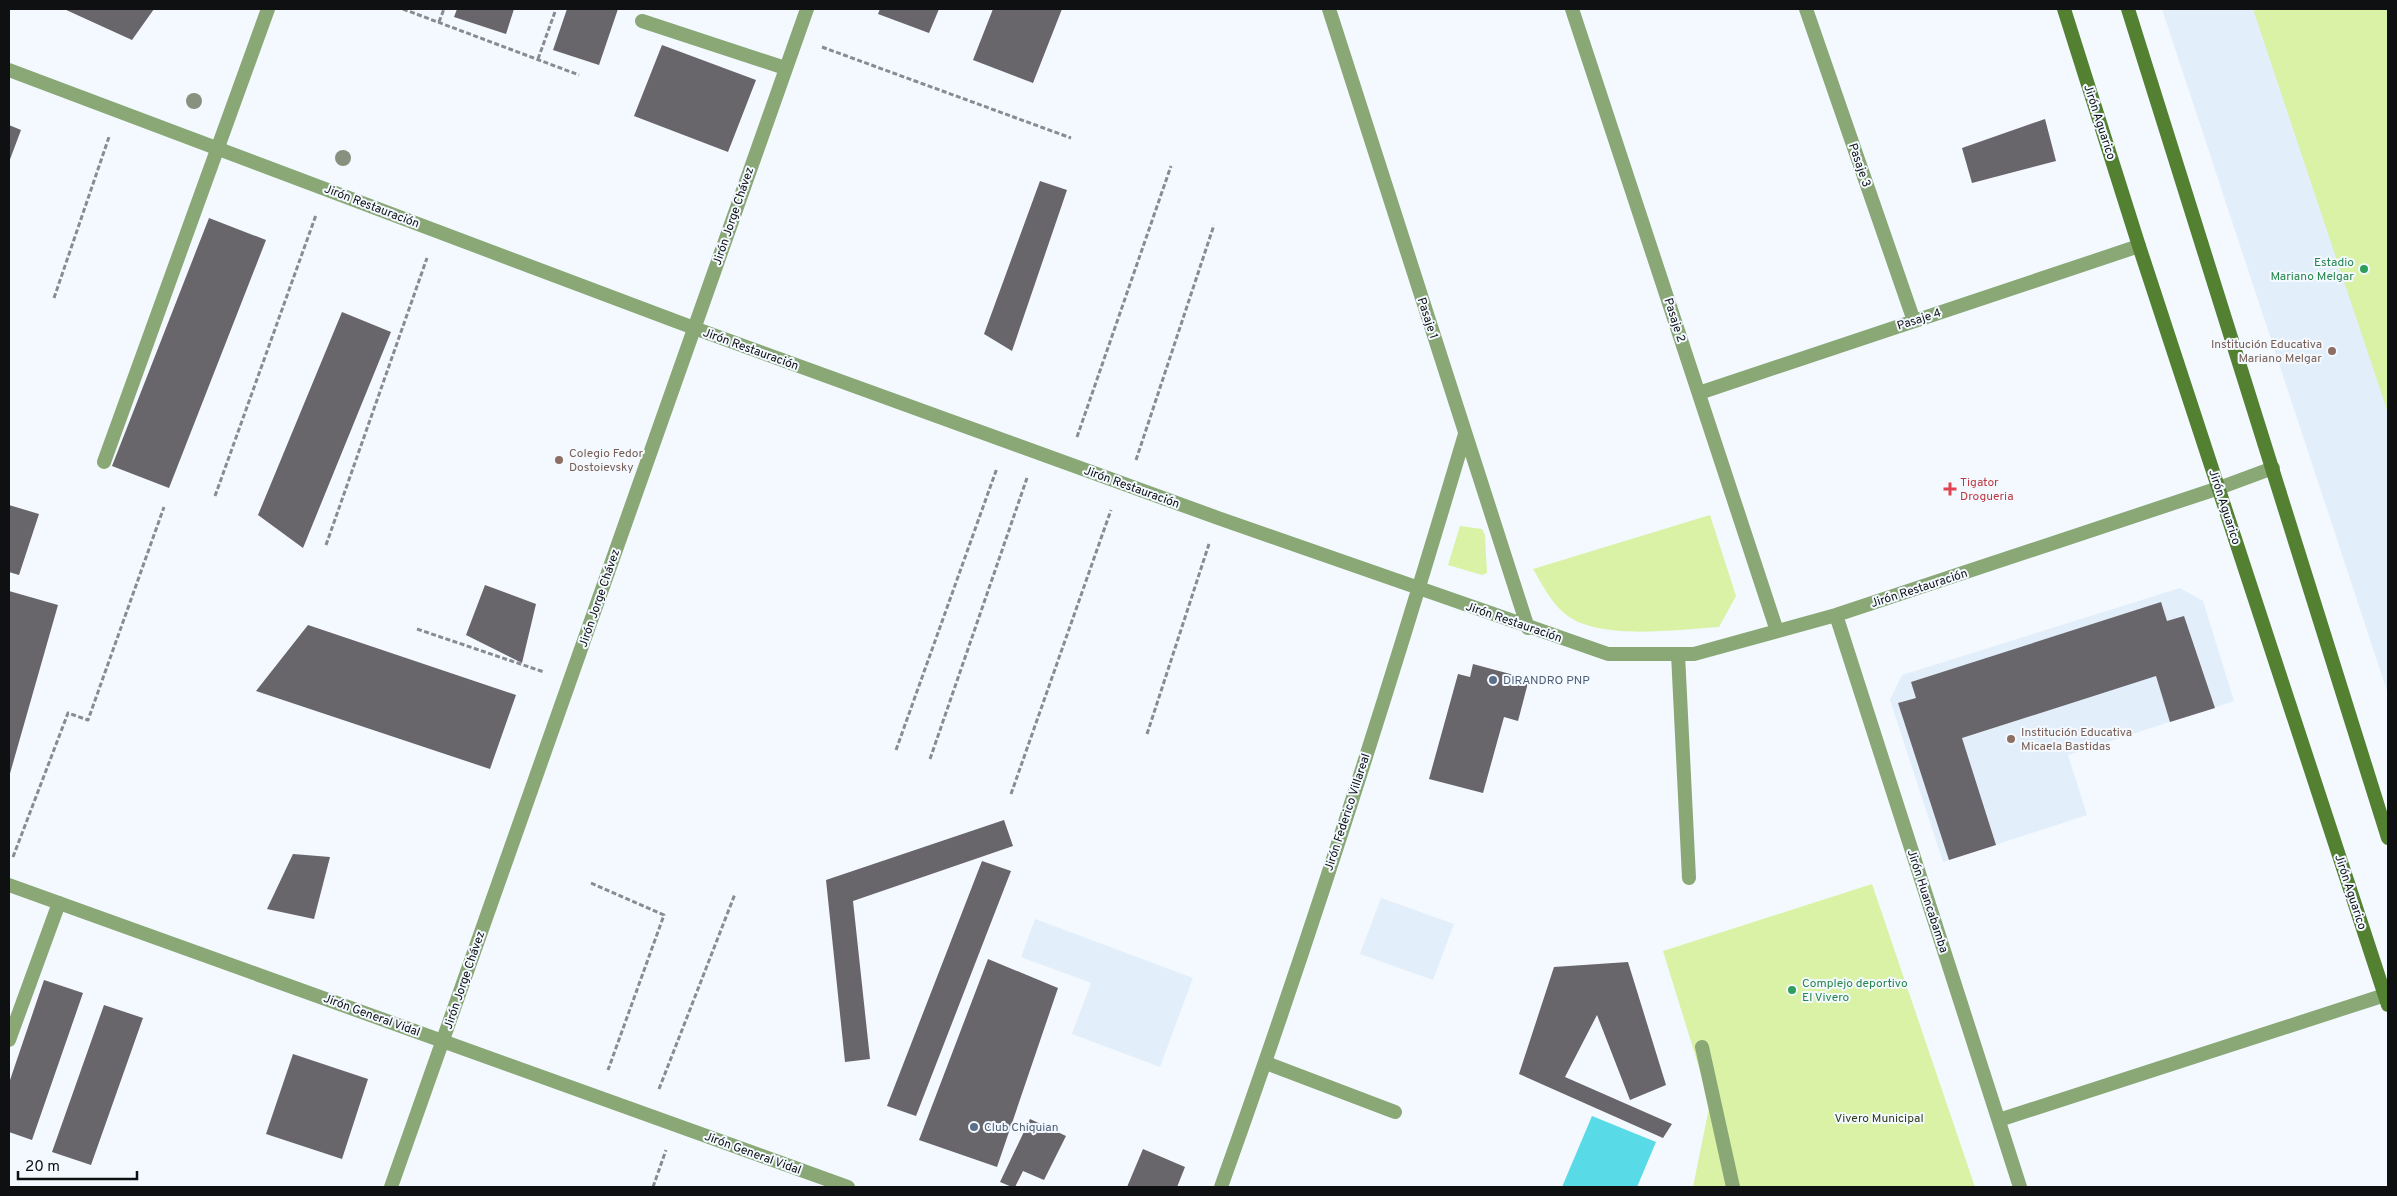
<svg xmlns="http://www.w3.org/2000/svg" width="2397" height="1196" viewBox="0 0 2397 1196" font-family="Overpass,sans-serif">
	<rect width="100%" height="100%" fill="#f3f9ff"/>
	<path fill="#e2eefa" d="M2162,9H2388V694Z
		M2180,588L2203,601L2234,701L2068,755L2087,815L1943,862L1890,700L1902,675Z
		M1381,898L1454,924L1433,980L1360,954Z
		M1035,919L1193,978L1160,1067L1072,1034L1091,983L1021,957Z"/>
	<path fill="#d9f2a5" d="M2253,9H2388V413Z
		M1710,515L1736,596L1719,627C1677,629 1598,642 1564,613C1550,601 1542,584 1533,569Z
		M1460,526L1482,529L1485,535L1487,573L1482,575L1448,565Z
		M1872,884L1975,1187H1693L1710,1103L1663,951Z"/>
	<path fill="#58dae7" d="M1592,1116L1656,1142L1637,1187H1562Z"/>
	<path fill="#68656b" d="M64,9H154L132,40Z
		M457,9H514L506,34L454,17Z
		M567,9H618L599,65L553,50Z
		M880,9H939L929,33L878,14Z
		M993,9H1062L1033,83L973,60Z
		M662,45L756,80L728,152L634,116Z
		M2045,119L2056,161L1972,183L1962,148Z
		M9,125L21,130L9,162Z
		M1040,181L1067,190L1012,351L984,334Z
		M209,218L266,240L169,488L112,466Z
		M342,312L391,332L303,548L258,515Z
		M9,505L39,514L19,575L9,572Z
		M485,585L536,604L522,663L466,635Z
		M9,591L58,605L9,777Z
		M2161,602L2167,621L2184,616L2215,708L2170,722L2156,676L1962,738L1996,845L1949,860L1898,703L1916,698L1911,682Z
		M308,625L516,695L490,769L256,691Z
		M1473,664L1529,679L1518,721L1504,717L1483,793L1429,779L1458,674L1470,677Z
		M1004,820L1013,846L853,901L870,1059L845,1062L826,880Z
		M293,854L330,857L314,919L267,909Z
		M982,861L1011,871L916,1116L887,1106Z
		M988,959L1058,988L997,1167L919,1140Z
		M1628,962L1666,1085L1630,1100L1597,1015L1565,1077L1672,1124L1663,1138L1519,1074L1554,967Z
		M44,980L83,993L32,1140L9,1132V1083Z
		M104,1005L143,1018L91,1165L52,1152Z
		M293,1054L368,1079L342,1159L266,1134Z
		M1030,1119L1066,1136L1044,1180L1023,1171L1015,1187H1012L1000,1182Z
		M1143,1149L1185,1167L1177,1187H1127Z"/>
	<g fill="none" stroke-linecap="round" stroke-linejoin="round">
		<path stroke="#888c90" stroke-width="3" stroke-dasharray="5 2.5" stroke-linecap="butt" d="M403,9L579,75
			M439,22L444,9
			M822,47L1071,138
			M538,59L556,9
			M54,298L109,137
			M1077,437L1171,166
			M1136,460L1214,225
			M215,496L316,215
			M326,545L427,258
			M417,629L544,672
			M1147,734L1209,544
			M896,750L997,468
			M930,759L1027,478
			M1011,794L1111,510
			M13,857L68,713L88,720L164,507
			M591,883L664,915L608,1070
			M659,1089L735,894
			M653,1187L666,1150"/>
		<path stroke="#89a876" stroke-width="14" d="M642,21L785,68
			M104,462L268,9
			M1678,654L1689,878
			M9,1040L59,903
			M1702,1047L1733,1187
			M1266,1063L1395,1112"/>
		<path stroke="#89a876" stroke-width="14" d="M1329,9L1528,628
			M1572,9L1777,631
			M1806,9L1914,321
			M9,70L694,328L1218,518L1608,654H1694L1836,615L2219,488L2273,468
			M1699,393L2139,246
			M1836,615L2020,1187
			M9,885L848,1187
			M1999,1120L2385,995
			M391,1187L807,9
			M1221,1187C1310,939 1390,687 1465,434"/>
		<path stroke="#548032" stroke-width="14" d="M2064,9L2139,246L2388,1005
			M2128,9L2388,838"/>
	</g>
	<g fill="#88907f">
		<circle cx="194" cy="101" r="8"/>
		<circle cx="343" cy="158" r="8"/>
	</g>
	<g fill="#2e9e5b" stroke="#f3f9ff" stroke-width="2">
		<circle cx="2364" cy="269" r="5"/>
		<circle cx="1792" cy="990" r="5"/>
	</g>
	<g fill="#8d6e63" stroke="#f3f9ff" stroke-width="2">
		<circle cx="2332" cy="351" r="5"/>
		<circle cx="559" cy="460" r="5"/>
		<circle cx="2011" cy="739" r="5"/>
	</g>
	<path fill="#e0444e" stroke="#f3f9ff" stroke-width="2" d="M1947.5 481.5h5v5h5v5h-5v5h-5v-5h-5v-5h5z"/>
	<g fill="#5c6f8a" stroke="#f3f9ff" stroke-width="2">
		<circle cx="1493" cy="680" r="5"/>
		<circle cx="974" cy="1127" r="5"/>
	</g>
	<g text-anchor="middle" stroke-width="4" stroke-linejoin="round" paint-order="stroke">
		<g font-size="12" fill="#0e1012" stroke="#f3f9ff">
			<text transform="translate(2100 122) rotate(72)" y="4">Jirón Aguarico</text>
			<text transform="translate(1860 165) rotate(71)" y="4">Pasaje 3</text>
			<text transform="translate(372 206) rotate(21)" y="4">Jirón Restauración</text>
			<text transform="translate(733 216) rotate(-71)" y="4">Jirón Jorge Chávez</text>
			<text transform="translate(1428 318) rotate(72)" y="4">Pasaje 1</text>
			<text transform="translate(1919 319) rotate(-18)" y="4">Pasaje 4</text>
			<text transform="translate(1675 320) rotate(72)" y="4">Pasaje 2</text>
			<text transform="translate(751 349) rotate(20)" y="4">Jirón Restauración</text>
			<text transform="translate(1132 487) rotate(20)" y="4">Jirón Restauración</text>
			<text transform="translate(2225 507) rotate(72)" y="4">Jirón Aguarico</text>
			<text transform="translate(1919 588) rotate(-18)" y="4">Jirón Restauración</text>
			<text transform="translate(599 598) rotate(-71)" y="4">Jirón Jorge Chávez</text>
			<text transform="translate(1514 622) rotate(19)" y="4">Jirón Restauración</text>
			<text transform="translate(1347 812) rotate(-72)" y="4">Jirón Federico Villareal</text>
			<text transform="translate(2351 892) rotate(72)" y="4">Jirón Aguarico</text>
			<text transform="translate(1928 901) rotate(72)" y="4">Jirón Huancabamba</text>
			<text transform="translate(464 980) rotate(-71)" y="4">Jirón Jorge Chávez</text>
			<text transform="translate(372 1015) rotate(20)" y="4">Jirón General Vidal</text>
			<text transform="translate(753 1153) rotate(20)" y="4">Jirón General Vidal</text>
		</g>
		<g font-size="12" fill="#27864d" stroke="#f3f9ff" text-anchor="end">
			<text x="2354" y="266">Estadio<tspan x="2354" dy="14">Mariano Melgar</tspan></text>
			<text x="1802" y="987" text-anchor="start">Complejo deportivo<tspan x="1802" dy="14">El Vivero</tspan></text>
		</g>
		<g font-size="12" fill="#785e54" stroke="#f3f9ff" text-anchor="start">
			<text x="2322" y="348" text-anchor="end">Institución Educativa<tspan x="2322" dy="14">Mariano Melgar</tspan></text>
			<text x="569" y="457">Colegio Fedor<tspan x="569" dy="14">Dostoievsky</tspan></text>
			<text x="2021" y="736">Institución Educativa<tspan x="2021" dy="14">Micaela Bastidas</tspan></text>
		</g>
		<g font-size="12" fill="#be3a42" stroke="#f3f9ff" text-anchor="start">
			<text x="1960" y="486">Tigator<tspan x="1960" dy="14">Drogueria</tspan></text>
		</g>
		<g font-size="12" fill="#4e5e75" stroke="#f3f9ff" text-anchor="start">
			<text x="1503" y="684">DIRANDRO PNP</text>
			<text x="984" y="1131">Club Chiquian</text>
		</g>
		<g font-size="12" fill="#303b17" stroke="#f3f9ff">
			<text x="1879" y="1122">Vivero Municipal</text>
		</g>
	</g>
	<rect width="2397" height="1196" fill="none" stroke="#0e1012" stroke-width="20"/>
	<path d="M18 1171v8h119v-8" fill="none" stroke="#0e1012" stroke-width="2.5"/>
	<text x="25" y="1171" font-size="15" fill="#0e1012" stroke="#f3f9ff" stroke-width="4" paint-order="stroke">20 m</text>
</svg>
